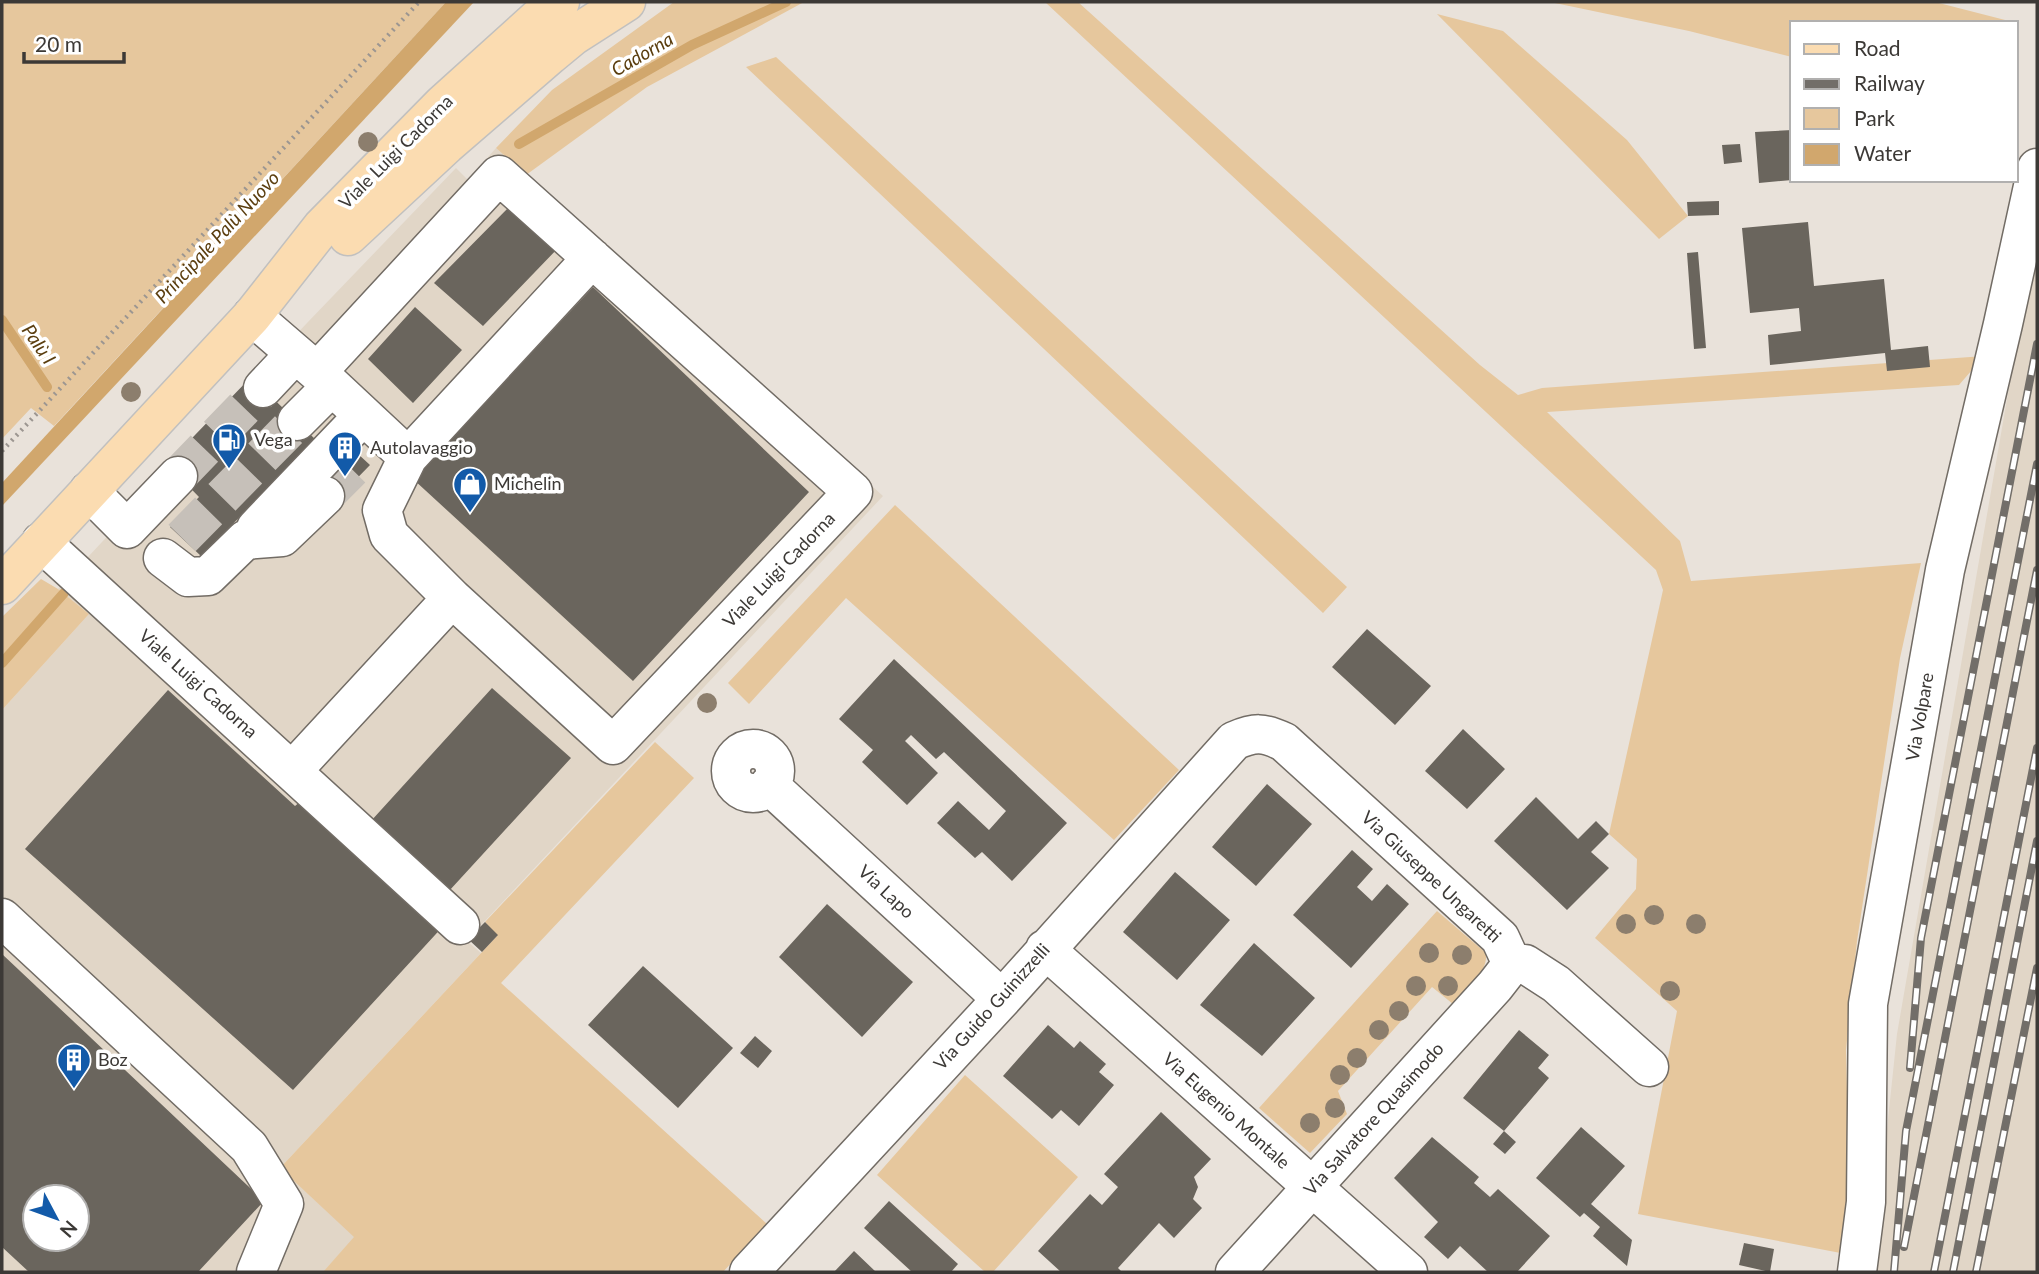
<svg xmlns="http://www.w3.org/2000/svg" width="2039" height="1274" viewBox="0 0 2039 1274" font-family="Lato,sans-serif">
	<rect width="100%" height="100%" fill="#e9e2da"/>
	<path fill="#e1d6c7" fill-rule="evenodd" d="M496,148L883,496L468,939L467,941L481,953L280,1168L355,1237L323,1272H2V710L89,614L58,589L307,323L456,168L468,180ZM35,1197H77V1239H35Z
		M2037,226V1272H1872L1897,1034Z"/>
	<path fill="#e6c79d" d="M2,2H446L54,426L31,408L2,439Z
		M674,2H804L647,87L526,175L496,148L552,90Z
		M1045,2H1078L1480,365L1518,395L1542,388L1984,356L1959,385L1547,412L1680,541L1691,581L1921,563L1900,658L1857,941L1846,1050L1851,1255L1638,1214L1677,1011L1595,938L1636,889L1637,859L1609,834L1663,590L1656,570Z
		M1550,2H1935L2009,21L2010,23H1792V57L1689,31Z
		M1437,14L1503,31L1627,140L1688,216L1659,239Z
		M776,57L1347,587L1323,613L746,67Z
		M895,505L1179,770L1114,840L846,598L749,704L728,683Z
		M41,579L58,589L89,614L2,710V617Z
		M655,742L694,778L501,983L767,1224L723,1272H323L354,1237L280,1168L497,936L485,922Z
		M1437,911L1486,953C1488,974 1466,990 1453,1004L1432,987L1338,1091L1347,1114L1310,1153L1259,1108Z
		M965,1075L1078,1177L993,1272H985L877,1175Z"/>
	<path fill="#d1a76d" d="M446,2H474L2,506V483Z"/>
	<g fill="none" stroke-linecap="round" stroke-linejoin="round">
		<path stroke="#d1a76d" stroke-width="10" d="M519,144L692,45L786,2
			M2,320L47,387
			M2,663L64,593"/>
	</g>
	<path fill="#6a655d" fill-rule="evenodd" d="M1792,130V180L1759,183L1755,132Z
		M1740,144L1742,162L1724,164L1722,145Z
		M1719,201V215L1688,216L1687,202Z
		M514,202L560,246L483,326L434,283Z
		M1808,222L1814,286L1884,279L1891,350L1928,346L1930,367L1887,371L1885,353L1770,365L1768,335L1801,331L1799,308L1750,313L1742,228Z
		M1698,252L1706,348L1694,349L1687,253Z
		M593,287L809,492L633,681L413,479Z
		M415,307L462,350L413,403L368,359Z
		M251,377L316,440L201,556L170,527L199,497L167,464Z
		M357,453L370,465L333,503L320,490Z
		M1367,629L1431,686L1395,725L1332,667Z
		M894,659L1067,823L1012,881L982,852L975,858L937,823L958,801L989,830L1006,811L944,752L936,759L911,735L905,741L938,773L907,805L862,762L873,750L839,719Z
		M492,688L571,758L449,891L371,821Z
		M168,690L295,806L301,801L446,923L293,1090L25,849Z
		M1463,729L1505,769L1467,809L1425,771Z
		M1267,784L1312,824L1256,886L1212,847Z
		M1536,797L1578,839L1596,821L1609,834L1591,852L1609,868L1567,910L1494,841Z
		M1352,850L1373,869L1357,887L1372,901L1387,884L1409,904L1351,968L1293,915Z
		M1175,872L1230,920L1177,980L1123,932Z
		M827,904L913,982L862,1037L779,957Z
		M485,922L498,935L482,952L468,939Z
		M1254,943L1315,998L1262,1056L1200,1005Z
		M2,954L264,1201L198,1272H29L2,1247ZM35,1197H77V1239H35Z
		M643,966L733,1048L678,1108L588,1025Z
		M1048,1025L1074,1048L1080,1041L1106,1064L1099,1072L1114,1085L1079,1126L1061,1110L1052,1119L1003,1076Z
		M1519,1030L1549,1055L1538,1068L1549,1078L1504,1131L1463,1098Z
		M755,1036L772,1051L758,1068L740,1053Z
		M1161,1112L1211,1159L1194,1177L1198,1187L1193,1199L1202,1208L1174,1238L1159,1223L1118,1268L1122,1272H1061L1038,1251L1090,1194L1102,1205L1118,1187L1104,1174Z
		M1581,1127L1625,1166L1591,1204L1632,1240L1627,1266L1593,1236L1600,1227L1584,1213L1580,1217L1536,1178Z
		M1504,1131L1516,1142L1505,1154L1493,1144Z
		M1432,1137L1479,1177L1474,1183L1490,1197L1498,1189L1550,1236L1517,1272H1488L1460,1246L1448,1259L1424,1237L1438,1222L1394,1178Z
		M889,1201L958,1264L951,1272H912L864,1228Z
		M1744,1243L1774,1249L1770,1272L1739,1265Z
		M854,1251L876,1272H834Z"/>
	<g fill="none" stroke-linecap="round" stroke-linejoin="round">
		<path stroke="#c6c0b9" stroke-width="38" stroke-dasharray="38 19" stroke-linecap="butt" d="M178,476L263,388
			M325,496L363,458
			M182,538L297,421"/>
		<g stroke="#726c65" stroke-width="41">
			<path id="minor" d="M252,316L317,372L408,457
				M263,388L295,354
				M297,421L331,387
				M89,491L127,529L178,476
				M256,528L363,416
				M41,542L460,925
				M163,558L188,577L208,576L245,540L282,537L325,496
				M452,598L389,535L382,510L408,457L592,258
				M731 771a22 22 0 1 1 44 0a22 22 0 1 1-44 0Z
				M293,770L452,598L613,745L853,492L499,175L317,372
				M769,785L1002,999
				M2,918L249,1147L284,1204L256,1272
				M1045,949L1408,1272
				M749,1272L1002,999L1234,741C1255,732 1263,732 1284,742L1500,938L1512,964H1525L1556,984L1649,1067
				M1235,1272L1495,986L1512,964
				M1857,1272L1866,1202L1868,1004L1945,570L2003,324L2037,168"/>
		</g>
		<g stroke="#c1c0bf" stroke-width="41">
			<path id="major" d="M348,236L446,145L550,55L573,36L626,2
				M2,585L252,316L322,227L443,104L546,11L560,2"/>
		</g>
		<path stroke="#9c9691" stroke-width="4.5" stroke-dasharray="2 5" stroke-linecap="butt" d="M2,451L419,2"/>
		<use href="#minor" stroke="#fff" stroke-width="38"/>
		<use href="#major" stroke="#fbdcb1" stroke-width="38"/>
		<g stroke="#726e69" stroke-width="8">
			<path id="rail" d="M1910,1068L1921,938L2037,344
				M1904,1247L2037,570
				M1894,1272L1906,1131L2037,464
				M1934,1272L2037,748
				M1953,1272L2037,841
				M1976,1272L2037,968"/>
		</g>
		<use href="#rail" stroke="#fff" stroke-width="5" stroke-dasharray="16" stroke-linecap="butt"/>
	</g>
	<g fill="#8c7e6d">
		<circle cx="368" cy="142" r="10"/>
		<circle cx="131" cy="392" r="10"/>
		<circle cx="707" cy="703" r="10"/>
		<circle cx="1654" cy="915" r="10"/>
		<circle cx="1626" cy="924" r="10"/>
		<circle cx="1696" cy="924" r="10"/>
		<circle cx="1429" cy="953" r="10"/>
		<circle cx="1462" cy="955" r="10"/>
		<circle cx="1416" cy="986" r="10"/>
		<circle cx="1448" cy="986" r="10"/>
		<circle cx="1670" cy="991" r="10"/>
		<circle cx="1399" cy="1011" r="10"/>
		<circle cx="1379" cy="1030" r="10"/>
		<circle cx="1357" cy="1058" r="10"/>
		<circle cx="1340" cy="1075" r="10"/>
		<circle cx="1335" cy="1108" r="10"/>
		<circle cx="1310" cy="1123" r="10"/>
	</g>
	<defs>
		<g id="fuel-pin" transform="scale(1.75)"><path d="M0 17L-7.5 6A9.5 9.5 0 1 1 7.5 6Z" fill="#125aa9" stroke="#fff"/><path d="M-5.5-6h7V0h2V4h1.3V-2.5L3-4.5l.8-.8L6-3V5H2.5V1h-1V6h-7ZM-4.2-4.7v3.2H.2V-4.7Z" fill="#fff"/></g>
		<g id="building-pin" transform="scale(1.75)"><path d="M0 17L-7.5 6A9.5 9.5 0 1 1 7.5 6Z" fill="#125aa9" stroke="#fff"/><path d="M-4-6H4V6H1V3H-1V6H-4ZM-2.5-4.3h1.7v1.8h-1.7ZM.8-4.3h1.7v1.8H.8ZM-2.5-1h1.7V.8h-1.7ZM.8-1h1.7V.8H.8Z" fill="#fff"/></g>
		<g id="shop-pin" transform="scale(1.75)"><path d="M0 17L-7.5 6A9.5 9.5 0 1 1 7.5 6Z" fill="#125aa9" stroke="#fff"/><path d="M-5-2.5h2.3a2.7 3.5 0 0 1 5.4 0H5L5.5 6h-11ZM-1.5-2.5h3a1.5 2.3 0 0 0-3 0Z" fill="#fff"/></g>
	</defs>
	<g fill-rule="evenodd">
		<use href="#fuel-pin" x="229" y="440"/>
		<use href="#building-pin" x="345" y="448"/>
		<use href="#shop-pin" x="470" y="484"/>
		<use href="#building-pin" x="74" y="1060"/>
	</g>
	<g text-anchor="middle" stroke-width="7" stroke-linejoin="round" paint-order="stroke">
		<g font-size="18" fill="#3c3936" stroke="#fff">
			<text transform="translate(396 152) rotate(-45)" y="6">Viale Luigi Cadorna</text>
			<text transform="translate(779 570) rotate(-46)" y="6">Viale Luigi Cadorna</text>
			<text transform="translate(198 684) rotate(42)" y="6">Viale Luigi Cadorna</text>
			<text transform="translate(1920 717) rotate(-80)" y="6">Via Volpare</text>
			<text transform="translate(1431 877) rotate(43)" y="6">Via Giuseppe Ungaretti</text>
			<text transform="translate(886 892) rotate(43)" y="6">Via Lapo</text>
			<text transform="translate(992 1007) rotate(-48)" y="6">Via Guido Guinizzelli</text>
			<text transform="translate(1226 1111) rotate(42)" y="6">Via Eugenio Montale</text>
			<text transform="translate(1374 1119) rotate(-48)" y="6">Via Salvatore Quasimodo</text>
		</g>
		<g font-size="18" fill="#3c3936" stroke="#fff" text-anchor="start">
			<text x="254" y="446">Vega</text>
			<text x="370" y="454">Autolavaggio</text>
			<text x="494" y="490">Michelin</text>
			<text x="98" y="1066">Boz</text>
		</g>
		<g font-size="19" font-style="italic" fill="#5b3e0f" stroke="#fff">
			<text transform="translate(642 54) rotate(-30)" y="7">Cadorna</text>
			<text transform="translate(217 237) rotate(-47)" y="7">Principale Palù Nuovo</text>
			<text transform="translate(39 344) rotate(56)" y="7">Palù I</text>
		</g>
	</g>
	<rect width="2039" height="1274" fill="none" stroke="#3c3936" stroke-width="7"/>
	<rect x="1790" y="21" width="228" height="161" fill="#ffffff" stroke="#b1b0af" stroke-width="2"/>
	<rect x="1804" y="44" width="35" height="10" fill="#fbdcb1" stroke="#b1b0af" stroke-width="2"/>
	<text x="1854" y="56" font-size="21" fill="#3c3936">Road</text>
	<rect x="1804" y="79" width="35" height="10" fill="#726e69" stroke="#b1b0af" stroke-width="2"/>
	<text x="1854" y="91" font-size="21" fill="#3c3936">Railway</text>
	<rect x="1804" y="108" width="35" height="21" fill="#e6c79d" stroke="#b1b0af" stroke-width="2"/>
	<text x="1854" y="126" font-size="21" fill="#3c3936">Park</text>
	<rect x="1804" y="144" width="35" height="21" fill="#d1a76d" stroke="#b1b0af" stroke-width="2"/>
	<text x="1854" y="161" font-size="21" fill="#3c3936">Water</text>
	<g transform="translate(56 1218) rotate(131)"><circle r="33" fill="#ffffff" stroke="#b1b0af" stroke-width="2"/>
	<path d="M0-5L12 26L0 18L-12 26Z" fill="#125aa9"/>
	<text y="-10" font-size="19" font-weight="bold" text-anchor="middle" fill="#3c3936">N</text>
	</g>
	<path d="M24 52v10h100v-10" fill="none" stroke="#3c3936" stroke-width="3.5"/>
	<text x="35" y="52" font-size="21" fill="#3c3936" stroke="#ffffff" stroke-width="5" paint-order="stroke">20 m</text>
</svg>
